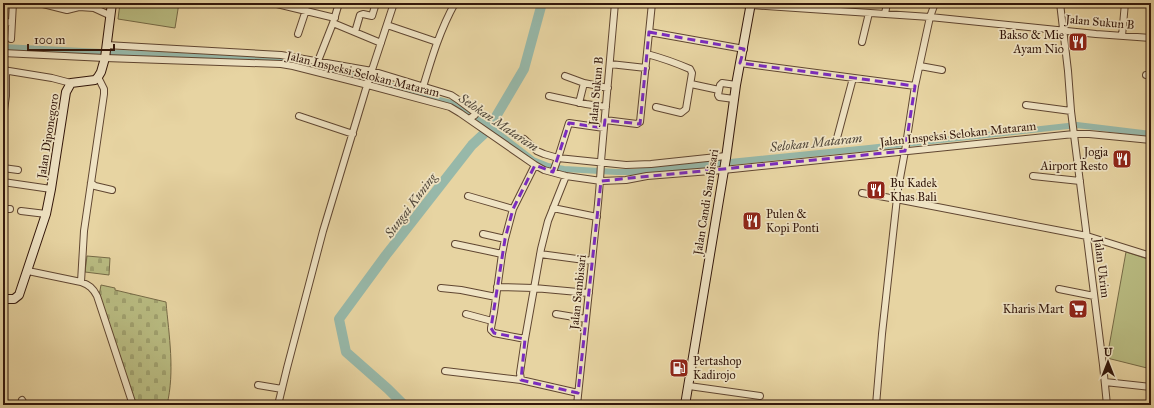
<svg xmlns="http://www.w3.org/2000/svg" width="1154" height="408" viewBox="0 0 1154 408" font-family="'IM FELL Great Primer',serif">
	<defs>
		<pattern id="cemetery-stones" width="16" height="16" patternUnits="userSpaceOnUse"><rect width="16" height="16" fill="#b9bc82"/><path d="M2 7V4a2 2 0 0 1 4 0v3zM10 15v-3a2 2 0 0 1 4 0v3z" fill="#a0a16f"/></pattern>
	</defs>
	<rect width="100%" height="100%" fill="#e7d4a2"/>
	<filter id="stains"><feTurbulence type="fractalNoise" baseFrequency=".005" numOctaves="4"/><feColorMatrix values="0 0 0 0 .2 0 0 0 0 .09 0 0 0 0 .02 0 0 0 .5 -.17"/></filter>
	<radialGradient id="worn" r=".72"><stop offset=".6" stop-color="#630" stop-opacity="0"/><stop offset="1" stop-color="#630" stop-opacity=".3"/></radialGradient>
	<path fill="url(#cemetery-stones)" stroke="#766a46" d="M87,256L110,258L109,275L85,272Z
		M101,285L115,288V290L166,302C169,336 175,371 167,405H135L99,296Z"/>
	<path fill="#b9bc82" stroke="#766a46" d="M120,3H179L175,28L118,19Z
		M1126,252L1151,260V369L1107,358Z"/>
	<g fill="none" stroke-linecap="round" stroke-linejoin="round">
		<path stroke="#97b8a9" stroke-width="6" d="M3,47L282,61L373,80L424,96L455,104L494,130L533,160L548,166L564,169L617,172H632L869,148L1077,125L1151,134"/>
		<path stroke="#97b8a9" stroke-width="10" d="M404,405L388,389L346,352L339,319L386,255L472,145L488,130L524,69L542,3"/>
		<g stroke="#604631" stroke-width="8">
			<path id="street" d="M39,3L67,10L79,7L94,8L107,14H111
				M339,3L333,23L381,43
				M736,3L751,5L930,17L1096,34L1151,38
				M1060,3L1068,71L1071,111L1103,365L1107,405
				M277,4L335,18
				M885,14L887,3
				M3,21L11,23
				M387,25L437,42
				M355,32L360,15L363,14L372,16L376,3
				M649,32L744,49
				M298,34L306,10
				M1122,36L1125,3
				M11,39L13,3
				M862,42L869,13
				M106,45L281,55L372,71L451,95L460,101L476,113L475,115L469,119
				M3,53L105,58L281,64L293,66L368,85L450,107L460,113L535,165L544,170L566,176L601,181L626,180L647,176L723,170L1074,134H1089L1151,140
				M647,54C662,58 676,63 690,69L692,73L686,109L681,113L656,107
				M318,61L333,23
				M740,63L915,86
				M610,64L646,68
				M920,66L942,70
				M3,70L52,78L71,83
				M1146,75L1151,76
				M565,76L584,83L608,88
				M691,84L719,90
				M423,87C432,57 440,30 455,3
				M549,96L586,104L606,107
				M734,99L719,97L718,95L720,85L722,83L736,85
				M579,103L584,83
				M1026,105L1071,111
				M299,116L353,134
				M3,117L6,96V70
				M605,120L637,124L640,122L652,3
				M837,138L853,78
				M524,139L537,151L544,154L558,158L626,165L651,164L726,156
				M3,168L18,170
				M553,172L558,158L569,123L604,128
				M1033,176L1080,181
				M3,182L51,189
				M91,183L95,186L112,190
				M862,193L896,199L1087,236L1151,256
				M468,196L513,209
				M553,208L597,217
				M3,209H10
				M21,211L46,214
				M483,234L505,239
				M455,244L502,254
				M540,254L592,261
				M28,271L81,282C89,285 93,288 97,296L133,405
				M81,282L84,231L104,94V89L98,77
				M497,287L534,288L589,293
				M441,288L461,290L496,297
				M1059,289L1094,296
				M466,314L492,321
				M556,314L586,319
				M525,339L494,333L491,330V328L494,312L502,254L505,239L513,209L535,165
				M445,371L521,380L578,393
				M521,380L520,373L525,339L541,249L548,221L566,176
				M1105,382L1151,387
				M258,385L282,389
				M689,386L760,396
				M22,400L25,405
				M278,405L287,368L323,231L368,82L394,3
				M577,405C582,357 587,310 592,262C595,228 600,195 601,161L615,3
				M876,405L882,334L898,189L905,151L915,86L930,17L935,3"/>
		</g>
		<g stroke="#33170b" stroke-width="10">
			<path id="secondary" d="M3,299H14L19,295L46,214L51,189L66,92L71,83L95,80L98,77L101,72L105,58L112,3
				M685,405L726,158L736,85L751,3"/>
		</g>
		<use href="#street" stroke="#efe3c3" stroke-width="6"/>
		<use href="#secondary" stroke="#efe3c3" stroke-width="8"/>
	</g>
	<path fill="none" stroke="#7b2cbf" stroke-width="3" stroke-dasharray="8 5" stroke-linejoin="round" d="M649,32L744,49L740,63L915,86L905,151L601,181L578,393L521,380L525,339L494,333L491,328L505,239L513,209L535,165L553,172L569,123L604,128L605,120L640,124Z"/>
	<defs>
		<g id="restaurant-square" transform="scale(1)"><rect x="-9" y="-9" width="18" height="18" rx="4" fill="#8f2418" stroke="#efe3c3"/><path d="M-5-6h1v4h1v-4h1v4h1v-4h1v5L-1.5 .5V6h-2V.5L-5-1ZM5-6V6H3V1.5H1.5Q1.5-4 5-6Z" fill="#fff"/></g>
		<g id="supermarket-square" transform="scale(1)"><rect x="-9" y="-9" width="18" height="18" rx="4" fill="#8f2418" stroke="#efe3c3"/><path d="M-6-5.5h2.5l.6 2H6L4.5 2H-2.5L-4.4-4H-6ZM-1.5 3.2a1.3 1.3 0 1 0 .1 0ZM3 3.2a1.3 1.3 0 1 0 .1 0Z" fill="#fff"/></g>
		<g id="fuel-square" transform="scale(1)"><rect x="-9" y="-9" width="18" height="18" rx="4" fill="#8f2418" stroke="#efe3c3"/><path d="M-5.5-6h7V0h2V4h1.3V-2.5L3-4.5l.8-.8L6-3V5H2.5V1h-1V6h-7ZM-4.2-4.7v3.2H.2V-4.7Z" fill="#fff"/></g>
	</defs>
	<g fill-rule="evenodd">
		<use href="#restaurant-square" x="1078" y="42"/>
		<use href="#restaurant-square" x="1122" y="159"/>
		<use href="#restaurant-square" x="876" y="190"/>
		<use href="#restaurant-square" x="752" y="221"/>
		<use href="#supermarket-square" x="1078" y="309"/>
		<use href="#fuel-square" x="679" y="368"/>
	</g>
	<g text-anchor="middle" stroke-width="3.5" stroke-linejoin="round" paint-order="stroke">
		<g font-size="12" fill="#33170b" stroke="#efe3c3">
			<text transform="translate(1100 22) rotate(5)" y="4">Jalan Sukun B</text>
			<text transform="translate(363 74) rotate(14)" y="4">Jalan Inspeksi Selokan Mataram</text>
			<text transform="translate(596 91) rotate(-85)" y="4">Jalan Sukun B</text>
			<text transform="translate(958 134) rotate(-6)" y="4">Jalan Inspeksi Selokan Mataram</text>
			<text transform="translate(48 136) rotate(-81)" y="4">Jalan Diponegoro</text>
			<text transform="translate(706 202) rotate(-81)" y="4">Jalan Candi Sambisari</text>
			<text transform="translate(1102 268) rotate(83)" y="4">Jalan Ukrim</text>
			<text transform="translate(578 292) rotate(-84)" y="4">Jalan Sambisari</text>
		</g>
		<g font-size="12" fill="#33170b" stroke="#efe3c3" text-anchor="end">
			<text x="1064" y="39">Bakso &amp; Mie<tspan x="1064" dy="14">Ayam Nio</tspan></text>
			<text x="1108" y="156">Jogja<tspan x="1108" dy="14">Airport Resto</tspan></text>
			<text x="890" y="187" text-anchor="start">Bu Kadek<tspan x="890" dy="14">Khas Bali</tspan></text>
			<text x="766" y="218" text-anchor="start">Pulen &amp;<tspan x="766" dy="14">Kopi Ponti</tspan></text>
			<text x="1064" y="313">Kharis Mart</text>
			<text x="693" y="365" text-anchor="start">Pertashop<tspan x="693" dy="14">Kadirojo</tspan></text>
		</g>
		<g font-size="13" font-style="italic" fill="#51473a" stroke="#efe3c3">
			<text transform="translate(499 122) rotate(34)" y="5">Selokan Mataram</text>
			<text transform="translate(816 142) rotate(-6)" y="5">Selokan Mataram</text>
			<text transform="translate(410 205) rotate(-53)" y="5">Sungai Kuning</text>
		</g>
	</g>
	<rect width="1154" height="408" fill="none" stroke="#e7d4a2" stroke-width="16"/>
	<rect x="4" y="4" width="1146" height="400" fill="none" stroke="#33170b" stroke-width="2"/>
	<rect x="8" y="8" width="1138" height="392" fill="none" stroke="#33170b"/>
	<g transform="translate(1108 362)" stroke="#efe3c3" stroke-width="3" paint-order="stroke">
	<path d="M0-3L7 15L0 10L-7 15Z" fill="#33170b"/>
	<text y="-6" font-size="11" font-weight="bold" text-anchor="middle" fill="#33170b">U</text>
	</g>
	<path d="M28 44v6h86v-6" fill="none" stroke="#33170b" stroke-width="2"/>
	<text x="34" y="44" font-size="12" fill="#33170b" stroke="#efe3c3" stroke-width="3" paint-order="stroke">100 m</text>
	<rect width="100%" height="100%" filter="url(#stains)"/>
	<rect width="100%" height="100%" fill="url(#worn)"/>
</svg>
